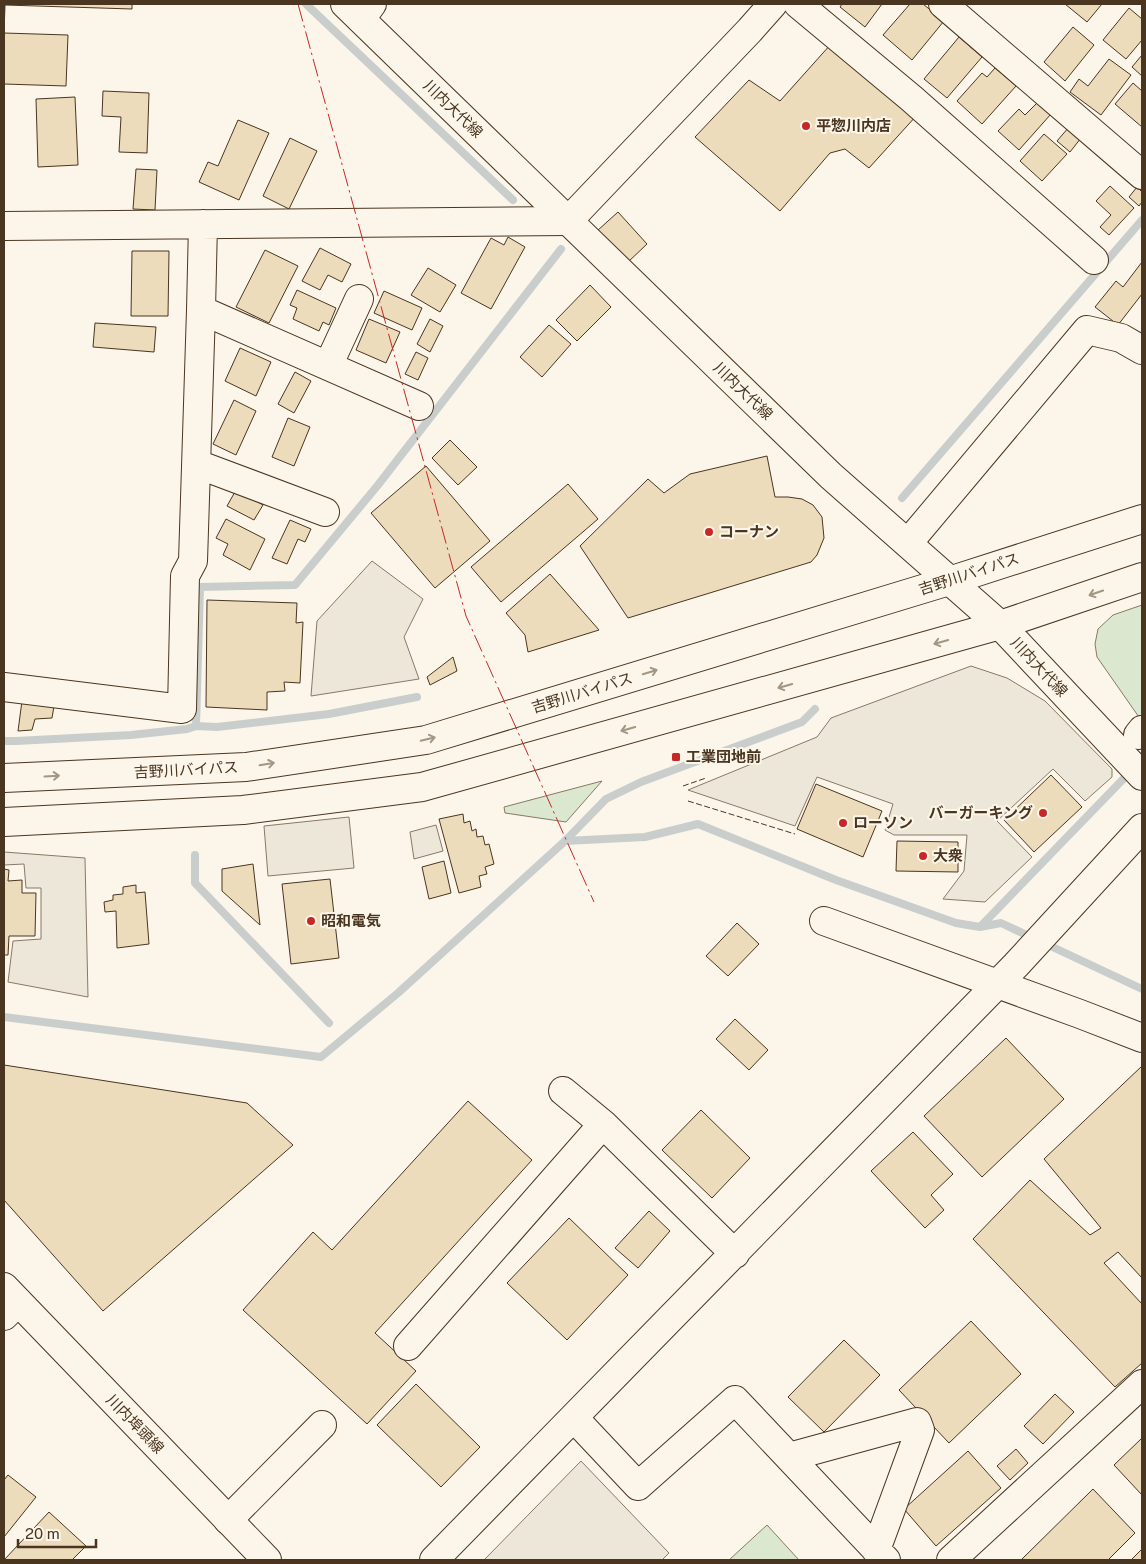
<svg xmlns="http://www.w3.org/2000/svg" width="1146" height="1564" viewBox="0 0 1146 1564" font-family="'Public Sans','Noto Sans JP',sans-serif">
	<rect width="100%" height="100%" fill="#fbf6e9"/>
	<path fill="#dce7d0" stroke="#887966" d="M1142,605V718L1141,720L1097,657L1095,644L1098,629L1113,615Z
		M602,781L566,822L505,813L504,807Z
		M767,1525L799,1560H729Z"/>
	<path fill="#ede7d9" stroke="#887966" d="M372,561L423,599L404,637L419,679L311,696L317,621Z
		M971,666L1007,678L1045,701L1112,769V777L1085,801L1053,769L997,821L1032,857L985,902L943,899L964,871L967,835H894L885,830L893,804L817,777L795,826L688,790L817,737L831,718Z
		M349,817L354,868L268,876L264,826Z
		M436,825L443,851L414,859L410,832Z
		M4,852L85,858L88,997L8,982L13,941L41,939V888H26L24,864L4,865Z
		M581,1461L669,1553L662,1560H484Z"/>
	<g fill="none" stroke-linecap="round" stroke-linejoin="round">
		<path stroke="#c9cecd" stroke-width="8" d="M306,4L513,200
			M902,498L1142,220
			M196,726L200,587L295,585L378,485L561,249
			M4,741H16L131,735L187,729L196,726L217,727L329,714L417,697
			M565,841L645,837L698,824L836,880L956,923L980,927L1001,923L1033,938
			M195,855V883L329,1023
			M980,927L1132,770
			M1044,943L1142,989
			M4,1017L321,1057L398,993L565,841L606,799L641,782L802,722L815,709"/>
	</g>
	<path fill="#ecdcbc" stroke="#4a3520" d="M4,4H132V9L5,5L4,33L68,35L66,86L4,84Z
		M842,4H882L865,27L840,7Z
		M910,4H923L944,21L912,60L883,35Z
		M1065,4H1102L1087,22Z
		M1129,8L1142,19V40L1126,59L1103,40Z
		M1073,27L1094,45L1065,81L1044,62Z
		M959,37L982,57L947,98L924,79Z
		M831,44L917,115L869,168L845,149L830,153L780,211L695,137L749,80L780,101Z
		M1142,55V76L1132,67Z
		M1109,59L1131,75L1101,115L1070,92L1079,79L1088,86Z
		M995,68L1016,86L982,124L957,101L982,73L987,77Z
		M1133,83L1142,91V127L1115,104Z
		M103,91L149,93L147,153L119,152L121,117L102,116Z
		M75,97L78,165L38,167L36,99Z
		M1038,102L1051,114L1019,150L998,131L1019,109L1025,115Z
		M238,120L269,133L239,200L199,182L208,162L218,166Z
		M1069,127L1081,138L1070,152L1057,141Z
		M1044,134L1067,154L1042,181L1020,161Z
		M290,138L317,151L289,209L263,196Z
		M136,169L157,170L155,210L133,209Z
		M1110,186L1134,208L1109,235L1100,227L1111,215L1096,201Z
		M1137,187L1142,192V202L1139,206L1129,197Z
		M618,212L647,244L626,264L597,231Z
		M508,237L525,247L491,309L461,293L491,238L504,245Z
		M320,248L351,264L342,282L328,275L320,290L302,281Z
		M265,250L298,266L269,323L236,307Z
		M132,251H169L168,316H131Z
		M1142,262V294L1118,325L1095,307L1116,281L1123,287Z
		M428,268L456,285L440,312L411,295Z
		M590,285L611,307L577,341L556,320Z
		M297,290L336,308L329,325L323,322L319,331L293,319L297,308L290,305Z
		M384,291L422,308L412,330L374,313Z
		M369,319L400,332L386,363L356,350Z
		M430,319L443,326L430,352L417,344Z
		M95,323L156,327L154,352L93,347Z
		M549,325L571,344L542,377L520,357Z
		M240,348L271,362L256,396L225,381Z
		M416,352L428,358L418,380L405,374Z
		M295,372L311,381L294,413L278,404Z
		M234,400L256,411L236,455L213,444Z
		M288,418L310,427L294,466L272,457Z
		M450,440L477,467L458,485L432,458Z
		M767,456L775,497H788L802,499L813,505L822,517L824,538L817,555L811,562L628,618L580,546L648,479L664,493L690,474Z
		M426,466L490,541L435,588L371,513Z
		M568,484L598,519L501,602L471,567Z
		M236,490L263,505L254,520L227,506Z
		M226,519L265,539L250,570L223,555L228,544L216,538Z
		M290,520L311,529L305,542L298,539L287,564L272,558Z
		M550,574L599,630L528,652L525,635L506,613Z
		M207,600L297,603L296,623L303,622L300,683L284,682L285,691L267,692V710L206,707Z
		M453,657L457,671L430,685L427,677Z
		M22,701L54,706L52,718L35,719L32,730L18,731Z
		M1051,775L1082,807L1034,852L1004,820Z
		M816,784L882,811L863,857L797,829Z
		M463,814L464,823L470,821L472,831L476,829L477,837L483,836L485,845L489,844L494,864L485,867L487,874L479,876L481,887L459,893L439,819Z
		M897,841L958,842V872L896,871Z
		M444,861L451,893L429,899L422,867Z
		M253,864L260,925L222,891V869Z
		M4,869L9,870L8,881L22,880V893H36L35,936H9L8,955H4Z
		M330,879L339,958L291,964L282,884Z
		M136,885V893L145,892L149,944L117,948L116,911L105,912L104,902L113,900V895L123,894V887Z
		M737,923L759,944L728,976L706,956Z
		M735,1019L768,1050L749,1070L716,1039Z
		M1006,1038L1064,1099L982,1177L924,1116Z
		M4,1065L247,1103L293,1145L103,1311L4,1200Z
		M1142,1066V1278L1118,1252L1104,1263L1142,1304V1363L1115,1387L973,1239L1030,1180L1090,1235L1101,1228L1044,1159Z
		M468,1101L532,1160L375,1333L416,1371L367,1424L243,1310L313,1232L332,1250Z
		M701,1110L750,1158L712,1198L662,1150Z
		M913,1132L953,1174L931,1195L944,1210L925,1228L871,1171Z
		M649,1211L670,1231L638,1268L615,1248Z
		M569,1218L628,1275L567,1340L507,1283Z
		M971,1321L1021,1374L949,1443L899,1390Z
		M844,1340L880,1375L824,1432L788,1397Z
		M416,1384L480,1447L441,1487L377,1425Z
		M1055,1394L1074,1412L1043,1444L1024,1426Z
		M1142,1438V1495L1114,1465Z
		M1016,1449L1028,1463L1010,1480L997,1466Z
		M968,1451L1001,1488L936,1546L904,1509Z
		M8,1475L36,1497L4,1537V1480Z
		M1093,1489L1135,1533L1108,1560H1021Z
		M49,1512L86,1546L72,1560H4Z
		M1142,1549V1560H1131Z"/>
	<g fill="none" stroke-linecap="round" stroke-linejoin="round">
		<g stroke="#4a3520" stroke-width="30">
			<path id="minor" d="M798,4L911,98L1094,260
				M943,4L1142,175
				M361,19L372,4
				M4,226L568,221L750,30L773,4
				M201,310L203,224
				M328,366L359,299
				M197,464L325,512
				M908,543L1087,330L1121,338L1142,350
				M4,687L182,709L185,576L193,561L201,310L419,406
				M1138,735L1142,730
				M824,921L1080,1014L1142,1038
				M563,1091L603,1124
				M4,1316L18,1302
				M408,1346L603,1124L735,1254
				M574,1418L638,1486L735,1400L886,1560
				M789,1457L917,1422L920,1430L876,1550
				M228,1520L322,1425
				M434,1560L1016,965L1142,828
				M951,1560L1142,1384"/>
		</g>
		<g stroke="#4a3520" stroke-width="30">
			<path id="major" d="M345,4L831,476L1000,625L1142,776
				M4,1287L267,1560"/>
		</g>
		<g stroke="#4a3520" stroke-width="30">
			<path id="highway" d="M4,778L246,767L426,740L949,581L1142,519
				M4,822L243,810L422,787L1000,625L1142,577"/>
		</g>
		<use href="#minor" stroke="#fbf6e9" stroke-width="28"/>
		<use href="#major" stroke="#fbf6e9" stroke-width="28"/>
		<use href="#highway" stroke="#fbf6e9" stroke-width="28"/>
		<path stroke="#4a3520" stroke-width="1" stroke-dasharray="6 2.5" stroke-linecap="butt" d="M683,786L706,778
			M688,801L795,834"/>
		<path stroke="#c62828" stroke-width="1" stroke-dasharray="18 4 2.5 4" stroke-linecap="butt" d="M298,4L466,616L594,902"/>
	</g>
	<defs><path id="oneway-shaft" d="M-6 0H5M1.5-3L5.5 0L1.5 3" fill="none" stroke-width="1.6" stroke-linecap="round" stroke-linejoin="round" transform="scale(1.25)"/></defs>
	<g stroke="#a29684">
		<use href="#oneway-shaft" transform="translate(1096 593) rotate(161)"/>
		<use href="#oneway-shaft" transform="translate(941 642) rotate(164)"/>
		<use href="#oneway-shaft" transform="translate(650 672) rotate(-17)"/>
		<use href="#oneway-shaft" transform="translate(785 686) rotate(164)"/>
		<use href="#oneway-shaft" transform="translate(628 729) rotate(164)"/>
		<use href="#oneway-shaft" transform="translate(428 739) rotate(-14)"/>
		<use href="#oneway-shaft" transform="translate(267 764) rotate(-9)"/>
		<use href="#oneway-shaft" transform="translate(52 776) rotate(-3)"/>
	</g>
	<g fill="#c62828" stroke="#fbf6e9" stroke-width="2">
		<circle cx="806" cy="126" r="5"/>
		<circle cx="709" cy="532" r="5"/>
		<rect x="671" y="752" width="10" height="10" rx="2.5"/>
		<circle cx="1043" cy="813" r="5"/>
		<circle cx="843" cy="823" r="5"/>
		<circle cx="923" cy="856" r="5"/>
		<circle cx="311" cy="921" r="5"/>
	</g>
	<g text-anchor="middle" stroke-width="4" stroke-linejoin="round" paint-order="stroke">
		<g font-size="15" fill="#4a3520" stroke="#fbf6e9">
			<text transform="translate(453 109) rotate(44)" y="5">川内大代線</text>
			<text transform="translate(743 391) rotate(44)" y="5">川内大代線</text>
			<text transform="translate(969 574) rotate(-18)" y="5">吉野川バイパス</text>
			<text transform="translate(1039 667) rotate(47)" y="5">川内大代線</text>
			<text transform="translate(582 693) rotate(-17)" y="5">吉野川バイパス</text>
			<text transform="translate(186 770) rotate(-3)" y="5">吉野川バイパス</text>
			<text transform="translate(135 1424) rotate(46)" y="5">川内埠頭線</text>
		</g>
		<g font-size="15" font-weight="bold" fill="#4a3520" stroke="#fbf6e9" text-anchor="start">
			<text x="816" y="131">平惣川内店</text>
			<text x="719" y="537">コーナン</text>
			<text x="686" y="762">工業団地前</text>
			<text x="1033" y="818" text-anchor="end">バーガーキング</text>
			<text x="853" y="828">ローソン</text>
			<text x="933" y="861">大衆</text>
			<text x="321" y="926">昭和電気</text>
		</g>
	</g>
	<rect width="1146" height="1564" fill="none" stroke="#4a3520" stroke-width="10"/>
	<path d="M18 1539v8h78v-8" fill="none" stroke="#4a3520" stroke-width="2.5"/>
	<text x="25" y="1539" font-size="15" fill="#4a3520" stroke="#fbf6e9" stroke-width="4" paint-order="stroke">20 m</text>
</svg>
